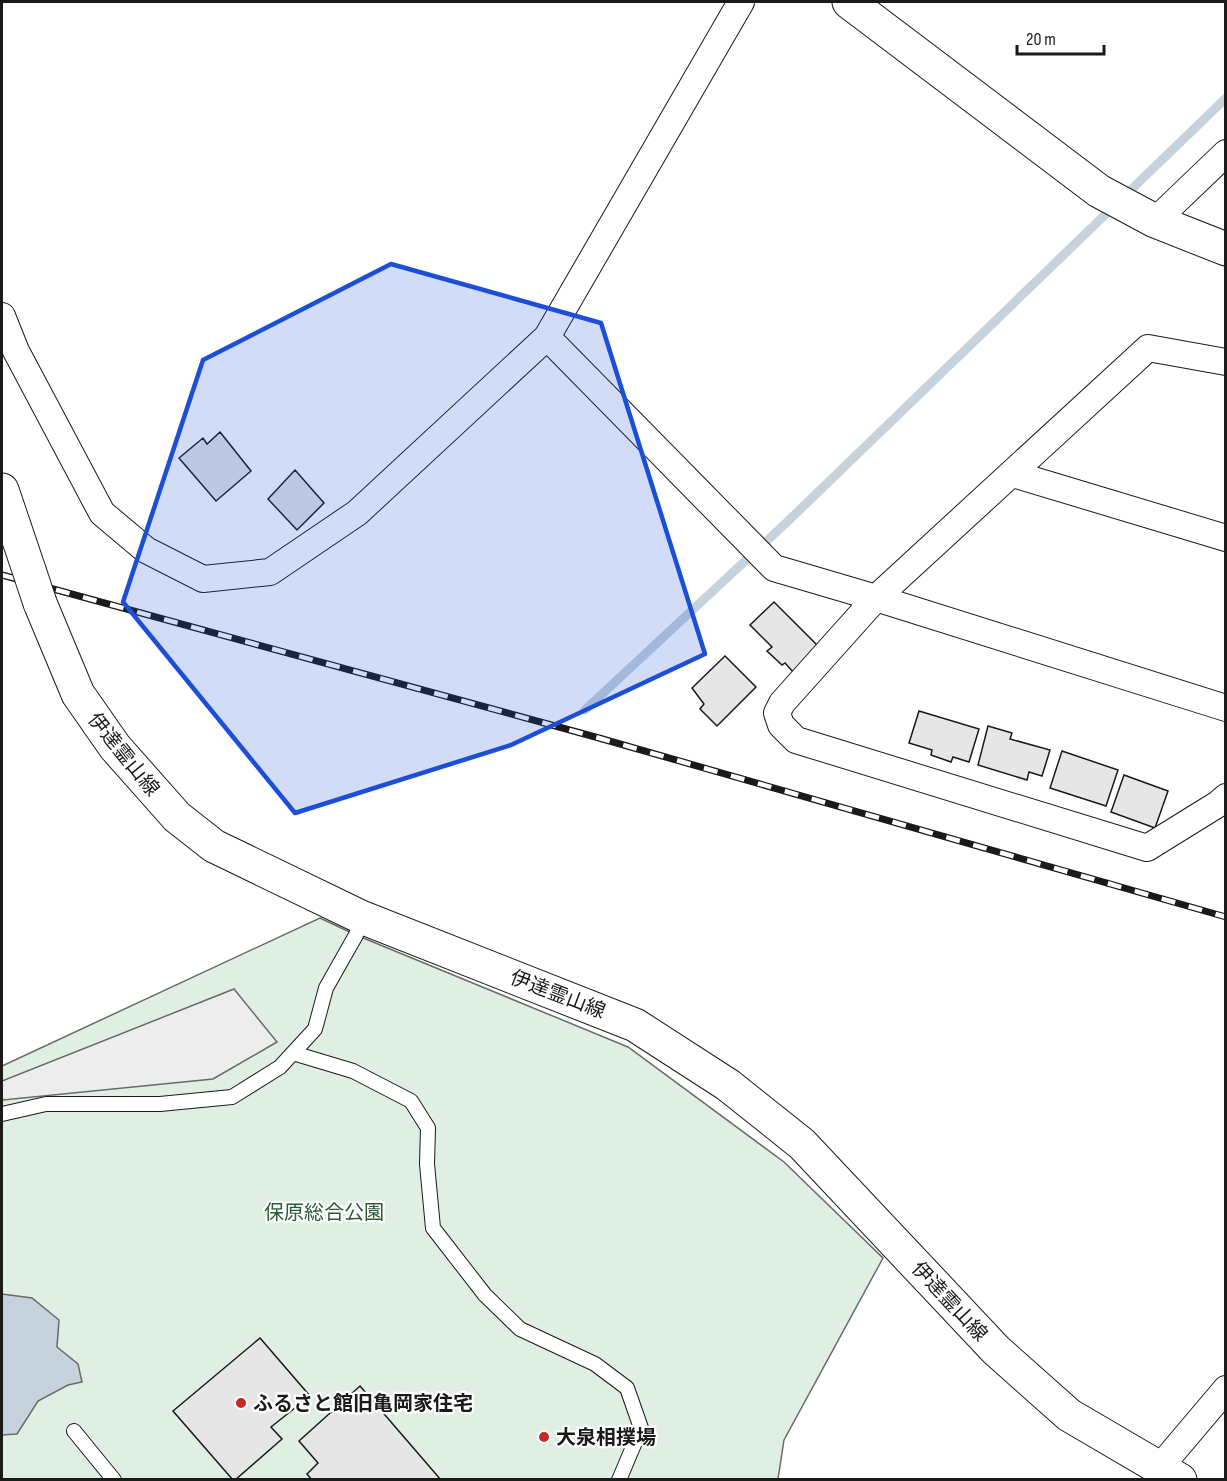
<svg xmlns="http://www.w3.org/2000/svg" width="1227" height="1481" viewBox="0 0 1227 1481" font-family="'Sofia Sans Condensed','Noto Sans JP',sans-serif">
	<rect width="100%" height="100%" fill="#fff"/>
	<path fill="#e0efe3" stroke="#6a6a6a" stroke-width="1.5" d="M320,918L356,935L628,1047L784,1162L883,1258L784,1440L778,1479H2V1066Z"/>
	<path fill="#ededed" stroke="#6a6a6a" stroke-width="1.5" d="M234,989L277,1042L213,1079L3,1100L2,1098V1081Z"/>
	<path fill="#c6d2dc" stroke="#6a6a6a" stroke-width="1.5" d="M2,1294L32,1298L59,1320L57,1347L78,1364L82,1382L68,1385L38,1401L17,1434L2,1435Z"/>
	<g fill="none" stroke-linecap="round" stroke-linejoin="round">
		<path stroke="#c6d2dc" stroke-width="9" d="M585,710L786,523L1226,98"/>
	</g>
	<path fill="#e6e6e6" stroke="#1a1a1a" stroke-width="1.5" d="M220,432L251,471L216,501L179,458L203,438L207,444Z
		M295,470L324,503L297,530L268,499Z
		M774,602L819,647L794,673L785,663L782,665L767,651L772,647L750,625Z
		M725,656L756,687L717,726L700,709L704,704L692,688Z
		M919,711L979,729L969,762L953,757L951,762L931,755L932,750L909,743Z
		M988,726L1012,733L1010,739L1050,750L1042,776L1029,772L1027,780L978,765Z
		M1062,751L1118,770L1106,806L1050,788Z
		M1124,775L1168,791L1155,828L1111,812Z
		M260,1338L310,1396L271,1427L282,1439L235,1480H233L173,1411Z
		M360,1386L441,1480H312L307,1474L318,1463L299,1441Z"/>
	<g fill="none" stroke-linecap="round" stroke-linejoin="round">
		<g stroke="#1a1a1a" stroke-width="16">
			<path id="lane" d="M293,1053L353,1071L411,1101L428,1128L427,1164L433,1228L485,1295L520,1329L595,1364L627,1388L641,1428L619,1480
				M2,1114L46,1104H160L232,1097L280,1067L315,1029L326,988L356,935L361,917
				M74,1431L114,1480"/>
		</g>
		<g stroke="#1a1a1a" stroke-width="28">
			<path id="street" d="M1155,221L1226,153
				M2,316L16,351L102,513L146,550L203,579L270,572L357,513L547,337L741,2
				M547,337L774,568L876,598L1226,708
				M1226,362L1148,348L876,598L782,703L777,713L781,725L796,740L1147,848L1218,804L1226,797
				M1013,474L1226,538
				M1160,1467L1226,1389"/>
		</g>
		<g stroke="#1a1a1a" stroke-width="35">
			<path id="secondary" d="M849,2L1099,191L1155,221L1226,249
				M2,490L29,570
				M40,603L78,694L115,747L177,817L214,846L361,917L635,1025L728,1085L802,1144L996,1350L1069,1415L1180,1480"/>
		</g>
		<use href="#lane" stroke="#fff" stroke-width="14"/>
		<use href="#street" stroke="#fff" stroke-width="26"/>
		<use href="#secondary" stroke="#fff" stroke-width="33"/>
		<g stroke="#1a1a1a" stroke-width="7">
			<path id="rail" d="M2,575L599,738L1226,917"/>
		</g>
		<use href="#rail" stroke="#fff" stroke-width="4.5" stroke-dasharray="14" stroke-linecap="butt"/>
		<g stroke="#1a1a1a" stroke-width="35" stroke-linecap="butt">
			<path id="secondary-bridge" d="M29,570L40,603"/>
		</g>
		<use href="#secondary-bridge" stroke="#fff" stroke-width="33"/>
	</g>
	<path fill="#1d4ed8" fill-opacity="0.2" stroke="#1d4ed8" stroke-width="4.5" stroke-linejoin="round" d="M391,264L601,323L705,654L511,745L295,813L123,602L203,360Z"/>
	<g fill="#c62828" stroke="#fff" stroke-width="2">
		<circle cx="241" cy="1403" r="6"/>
		<circle cx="544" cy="1437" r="6"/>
	</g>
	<g text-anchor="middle" stroke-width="4.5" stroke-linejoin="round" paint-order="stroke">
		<g font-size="20" fill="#1a1a1a" stroke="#fff">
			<text transform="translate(124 754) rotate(51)" y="7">伊達霊山線</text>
			<text transform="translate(558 994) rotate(21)" y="7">伊達霊山線</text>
			<text transform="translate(950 1301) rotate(47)" y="7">伊達霊山線</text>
		</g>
		<g font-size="20" fill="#2b5a34" stroke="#fff">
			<text x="324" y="1219">保原総合公園</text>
		</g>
		<g font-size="20" font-weight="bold" fill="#1a1a1a" stroke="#fff" text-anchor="start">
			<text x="253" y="1410">ふるさと館旧亀岡家住宅</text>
			<text x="556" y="1444">大泉相撲場</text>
		</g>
	</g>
	<rect width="1227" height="1481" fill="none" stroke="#1a1a1a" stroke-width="6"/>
	<path d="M1017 45v9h87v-9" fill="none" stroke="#1a1a1a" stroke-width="3"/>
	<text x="1026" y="45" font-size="18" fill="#1a1a1a" stroke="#ffffff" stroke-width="4.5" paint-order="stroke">20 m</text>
</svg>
